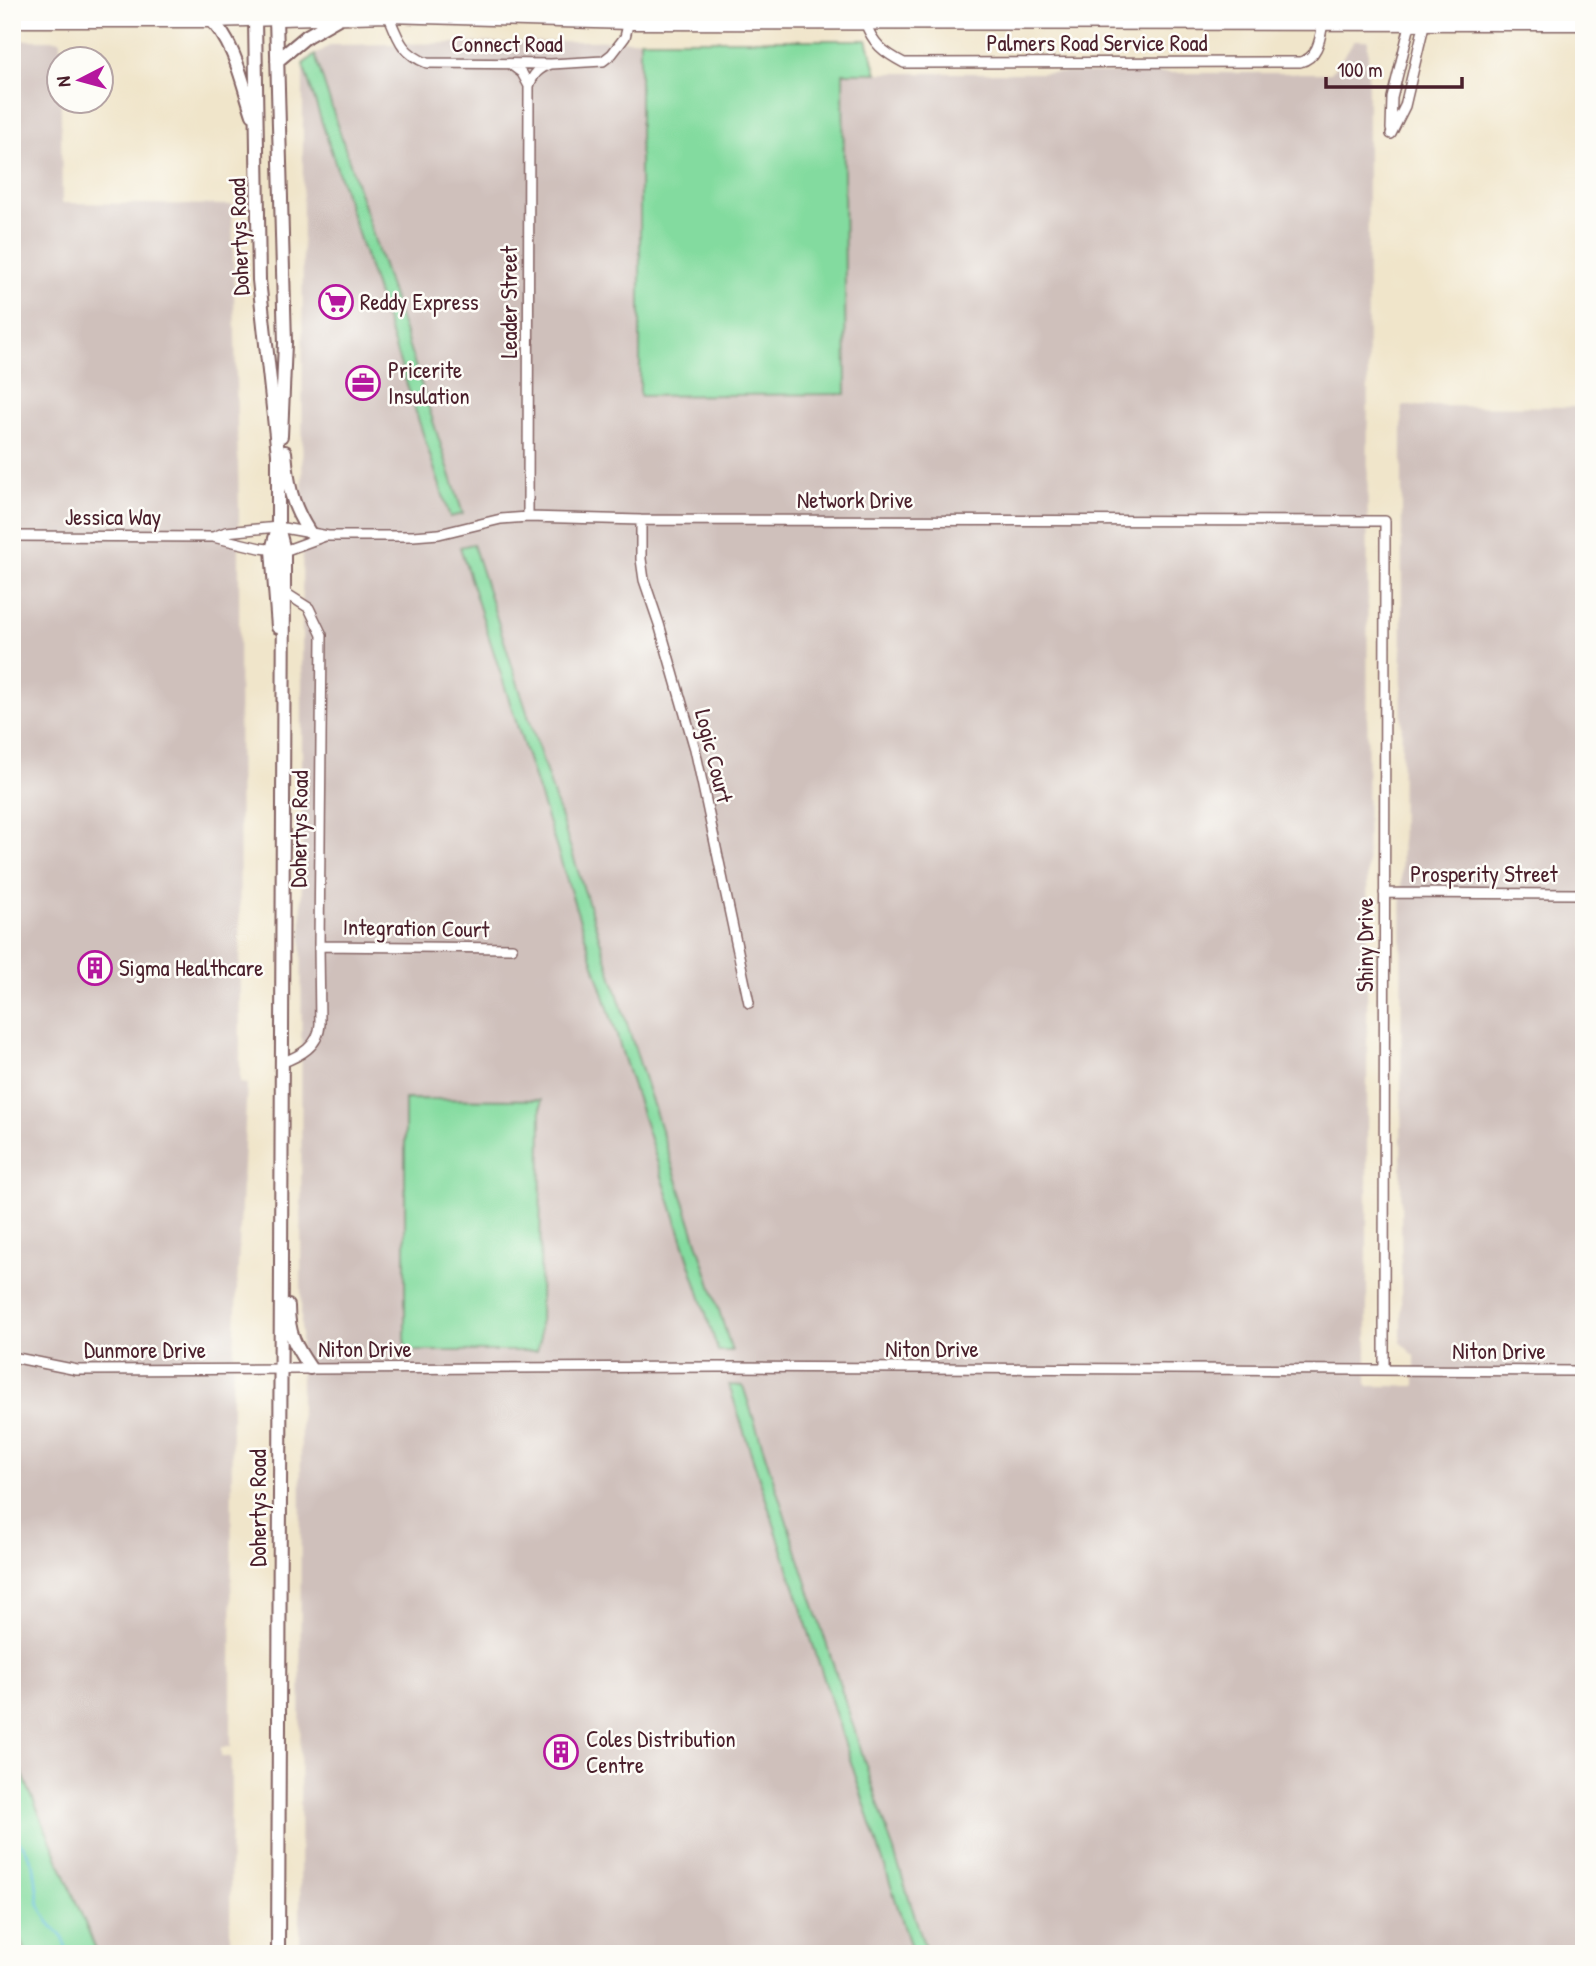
<svg xmlns="http://www.w3.org/2000/svg" width="1596" height="1966" viewBox="0 0 1596 1966" font-family="'Patrick Hand',sans-serif">
	<rect width="100%" height="100%" fill="#fdfcf7"/>
	<filter id="ink" filterUnits="userSpaceOnUse"><feTurbulence type="fractalNoise" baseFrequency=".0143" numOctaves="2"/><feDisplacementMap in="SourceGraphic" scale="14" xChannelSelector="R" yChannelSelector="G"/><feConvolveMatrix kernelMatrix="1 2 1 2 8 2 1 2 1" color-interpolation-filters="sRGB"/></filter>
	<filter id="wash" filterUnits="userSpaceOnUse"><feTurbulence type="fractalNoise" baseFrequency=".00686" numOctaves="4" result="noise"/><feDisplacementMap in="SourceGraphic" scale="28" xChannelSelector="R" yChannelSelector="G"/><feGaussianBlur stdDeviation="1.57" result="paint"/><feColorMatrix in="noise" values="0 0 0 0 0 0 0 0 0 0 0 0 0 0 0 0 0 1.4 0 .05"/><feComposite in="paint" operator="in"/></filter>
	<g filter="url(#wash)">
		<rect width="100%" height="100%" fill="#f0e5ca"/>
		<path fill="#cfc0bb" d="M12,40H60L62,203L232,205L239,504L240,1083L247,1084L232,1391L231,1747H221V1757H231L230,1954H12Z
			M640,40V396L846,394L843,73H1331L1355,40H1368L1367,1386H1415V1356L1401,1343L1402,406L1584,407V1954H300L303,62L331,45Z"/>
		<path fill="#83db9f" stroke="#667d65" stroke-width="2" d="M640,40H867L877,73H843L846,394L640,396Z
			M315,55L463,514L450,517L303,64Z
			M473,544L732,1351H718L460,547Z
			M405,1099L541,1100L540,1340L537,1351H405Z
			M729,1385L743,1386L927,1954H913Z
			M12,1749L98,1954H27L12,1919Z"/>
		<g fill="none" stroke-linecap="round" stroke-linejoin="round">
			<path stroke="#63bfe1" stroke-width="2.5" d="M12,1834L25,1848L34,1866L39,1905L48,1921L63,1938L68,1954"/>
		</g>
	</g>
	<g filter="url(#ink)">
		<g fill="none" stroke-linecap="round" stroke-linejoin="round">
			<g stroke="#846463" stroke-width="12">
				<path id="minor" d="M388,14C398,38 401,53 427,63L551,64L603,61L612,54L625,37L629,21
					M865,22C873,44 883,52 904,63L1300,62C1318,58 1320,39 1323,23
					M510,64L522,73L529,86
					M1391,129L1392,98L1411,21
					M1391,134L1405,106L1425,21
					M528,517L529,86C533,74 539,68 551,64
					M641,520V559L644,580L659,624L695,749L749,1003
					M12,536L213,537L260,548L284,551L325,536
					M213,537L226,532L278,527L328,536H413L439,534L501,519L528,517L641,520L1385,521L1384,1370
					M1384,893L1584,894
					M319,946L512,948
					M281,1063C300,1056 319,1046 320,1024L319,946L322,635L309,608L284,592
					M12,1357L77,1370L719,1367L1584,1371"/>
			</g>
			<g stroke="#846463" stroke-width="16">
				<path id="secondary" d="M276,17L285,343L281,436
					M255,18L259,280L278,454V527L284,551V575L278,1954
					M210,19C235,42 242,83 253,115
					M277,61L307,36L342,16
					M285,452C288,485 291,504 309,532
					M277,531L272,550L278,627
					M288,1306C288,1334 295,1346 310,1368"/>
			</g>
			<g stroke="#846463" stroke-width="19">
				<path id="trunk" d="M12,19H210L388,14L629,21L1584,22"/>
			</g>
			<use href="#minor" stroke="#fff" stroke-width="9"/>
			<use href="#secondary" stroke="#fff" stroke-width="12"/>
			<use href="#trunk" stroke="#fff" stroke-width="16"/>
		</g>
	</g>
	<defs>
		<g id="supermarket-ring" transform="scale(1.75)"><circle r="9.5" fill="#fdfcf7" stroke="#b5179e" stroke-width="1.5"/><path d="M-6-5.5h2.5l.6 2H6L4.5 2H-2.5L-4.4-4H-6ZM-1.5 3.2a1.3 1.3 0 1 0 .1 0ZM3 3.2a1.3 1.3 0 1 0 .1 0Z" fill="#b5179e"/></g>
		<g id="office-ring" transform="scale(1.75)"><circle r="9.5" fill="#fdfcf7" stroke="#b5179e" stroke-width="1.5"/><path d="M-6-3h4V-5.5h4V-3h4V5H-6ZM-1-4.5V-3h2v-1.5ZM-6 0V1H6V0Z" fill="#b5179e"/></g>
		<g id="building-ring" transform="scale(1.75)"><circle r="9.5" fill="#fdfcf7" stroke="#b5179e" stroke-width="1.5"/><path d="M-4-6H4V6H1V3H-1V6H-4ZM-2.5-4.3h1.7v1.8h-1.7ZM.8-4.3h1.7v1.8H.8ZM-2.5-1h1.7V.8h-1.7ZM.8-1h1.7V.8H.8Z" fill="#b5179e"/></g>
	</defs>
	<g fill-rule="evenodd">
		<use href="#supermarket-ring" x="336" y="302"/>
		<use href="#office-ring" x="363" y="383"/>
		<use href="#building-ring" x="95" y="968"/>
		<use href="#building-ring" x="561" y="1752"/>
	</g>
	<g text-anchor="middle" stroke-width="5" stroke-linejoin="round" paint-order="stroke">
		<g font-size="23" fill="#4a1f2b" stroke="#fdfcf7">
			<text x="1097" y="51">Palmers Road Service Road</text>
			<text x="507" y="52">Connect Road</text>
			<text transform="translate(239 237) rotate(-92)" y="8">Dohertys Road</text>
			<text transform="translate(509 302) rotate(-90)" y="8">Leader Street</text>
			<text x="855" y="508">Network Drive</text>
			<text x="113" y="525">Jessica Way</text>
			<text transform="translate(714 756) rotate(76)" y="8">Logic Court</text>
			<text transform="translate(299 829) rotate(-89)" y="8">Dohertys Road</text>
			<text x="1484" y="882">Prosperity Street</text>
			<text transform="translate(416 928) rotate(1)" y="8">Integration Court</text>
			<text transform="translate(1365 945) rotate(-90)" y="8">Shiny Drive</text>
			<text x="365" y="1357">Niton Drive</text>
			<text x="932" y="1357">Niton Drive</text>
			<text x="145" y="1358">Dunmore Drive</text>
			<text x="1499" y="1359">Niton Drive</text>
			<text transform="translate(258 1508) rotate(-90)" y="8">Dohertys Road</text>
		</g>
		<g font-size="23" fill="#4a1f2b" stroke="#fdfcf7" text-anchor="start">
			<text x="360" y="310">Reddy Express</text>
			<text x="388" y="378">Pricerite<tspan x="388" dy="26">Insulation</tspan></text>
			<text x="119" y="976">Sigma Healthcare</text>
			<text x="586" y="1747">Coles Distribution<tspan x="586" dy="26">Centre</tspan></text>
		</g>
	</g>
	<rect width="1596" height="1966" fill="none" stroke="#fdfcf7" stroke-width="42"/>
	<g transform="translate(80 80) rotate(264)"><circle r="33" fill="#fdfcf7" stroke="#b5a4a5" stroke-width="2"/>
	<path d="M0-5L12 26L0 18L-12 26Z" fill="#b5179e"/>
	<text y="-10" font-size="19" font-weight="bold" text-anchor="middle" fill="#4a1f2b">N</text>
	</g>
	<path d="M1326 77v10h136v-10" fill="none" stroke="#4a1f2b" stroke-width="3.5"/>
	<text x="1337" y="77" font-size="21" fill="#4a1f2b" stroke="#fdfcf7" stroke-width="5" paint-order="stroke">100 m</text>
</svg>
